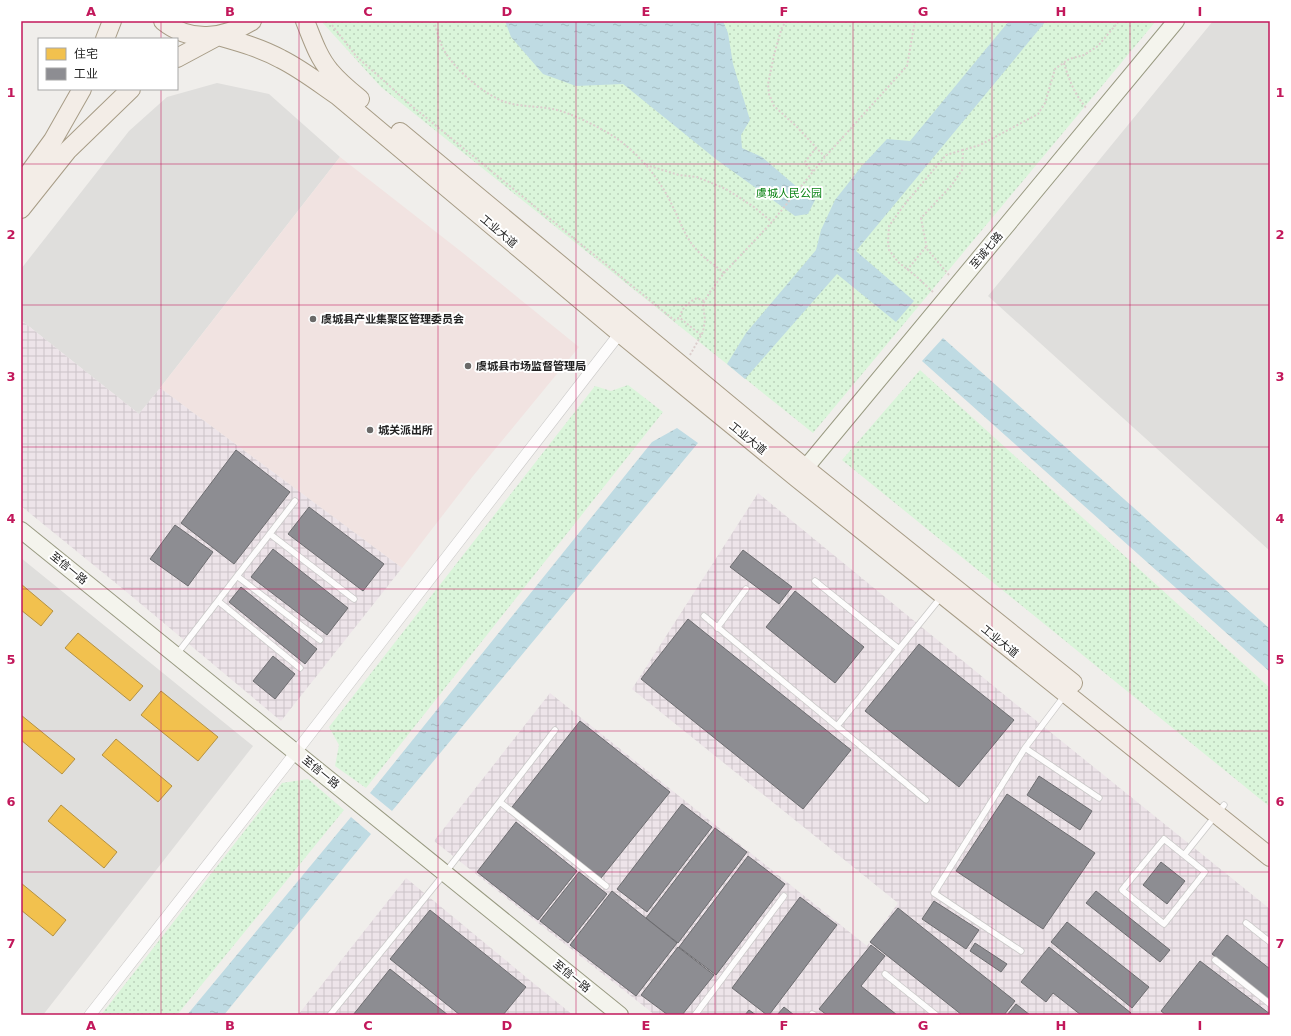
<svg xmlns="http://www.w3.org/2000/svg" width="1291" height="1036" viewBox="0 0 1291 1036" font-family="'DejaVu Sans','Noto Sans SC',sans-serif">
	<defs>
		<pattern id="industrial-grid" width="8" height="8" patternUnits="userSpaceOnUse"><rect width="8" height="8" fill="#ede4e9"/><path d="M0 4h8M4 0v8" fill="none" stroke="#cbc3c8"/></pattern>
		<pattern id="park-dots" width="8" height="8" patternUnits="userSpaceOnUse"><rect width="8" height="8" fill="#daf5da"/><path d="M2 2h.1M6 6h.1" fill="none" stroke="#bbd2bb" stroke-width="1.8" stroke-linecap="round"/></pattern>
		<pattern id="water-ripples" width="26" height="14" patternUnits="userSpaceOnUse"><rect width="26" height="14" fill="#bfdbe3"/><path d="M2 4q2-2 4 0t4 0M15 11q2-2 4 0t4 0" fill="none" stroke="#a4bcc2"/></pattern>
	</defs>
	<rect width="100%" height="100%" fill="#f0eeeb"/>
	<path fill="#dfdedc" d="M1213,21H1270V551L988,296Z
		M217,83L269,94L340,157L160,388L139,414L21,320V269L129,131L167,97Z
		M21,558L253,746L43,1015H21Z"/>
	<path fill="#f1e3e1" d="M340,157L463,253L579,347L473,476L402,568L160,388Z"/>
	<path fill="url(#industrial-grid)" d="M21,320L139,414L160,388L402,568L281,721L123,589L21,506Z
		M758,493L1023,710L1270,909V1015H655L434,841L550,693L867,946L898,903L632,689Z
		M406,878L532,982L573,1015H298Z"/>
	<path fill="url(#park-dots)" d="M321,21H1156L813,433L381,87Z
		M920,370L1270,688V807L842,460Z
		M628,385L663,412L366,788L335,766L339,745L329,727L595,386L611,391Z
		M308,779L344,810L177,1015H101L282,783Z"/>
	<path fill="url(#water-ripples)" d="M505,21H723L728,33L733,64L750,120L741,135L742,148L762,157L805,194L815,200L808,214L795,216L717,160L623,84L576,86L543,74L511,37Z
		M1009,21H1046L856,251L914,301L896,322L837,274L745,379L727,364L746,333L816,250L821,230L835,200L861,167L887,139L910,141Z
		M943,338L1270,629V672L922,361Z
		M677,428L698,443L392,811L370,793L652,442Z
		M351,817L371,834L224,1015H187Z"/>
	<path fill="#f2c14e" stroke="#b49141" d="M21,584L53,611L41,626L21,610Z
		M78,633L143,686L130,701L65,648Z
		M161,691L218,737L198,761L141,715Z
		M21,715L75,759L62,774L21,740Z
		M116,739L172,786L158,802L102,755Z
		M61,805L117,852L104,868L48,821Z
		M21,883L66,920L53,936L21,910Z"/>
	<path fill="#8d8d92" stroke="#6d6d70" d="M236,450L290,492L234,564L181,523Z
		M309,507L384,564L363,591L288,534Z
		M175,525L213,552L188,586L150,559Z
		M273,549L348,608L327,635L251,577Z
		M743,550L792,587L779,604L730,567Z
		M241,587L317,649L305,664L229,602Z
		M795,591L864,647L835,683L766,627Z
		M688,619L851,750L803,809L641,679Z
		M919,644L1014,720L959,787L865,711Z
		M273,656L295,674L275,699L253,681Z
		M580,721L670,792L601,878L512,807Z
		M1039,776L1092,811L1080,830L1027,795Z
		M1007,794L1095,853L1043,929L956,871Z
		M682,804L712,827L647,912L617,889Z
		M516,822L577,871L538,920L477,872Z
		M715,828L747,852L678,943L646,918Z
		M748,856L785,884L716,975L679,947Z
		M1161,862L1185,881L1167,904L1143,885Z
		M579,872L607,894L568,943L540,921Z
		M612,891L677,943L636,996L570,945Z
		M1096,891L1170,950L1160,962L1086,903Z
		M800,897L837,925L769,1015H767L732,988Z
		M934,901L979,930L966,949L922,919Z
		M898,908L1015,1001L1004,1015H962L870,942Z
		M430,910L526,987L503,1015H460L390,959Z
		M1067,922L1149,987L1132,1008L1051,942Z
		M1227,935L1270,969V997L1268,999L1212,954Z
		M975,943L1007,964L1001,972L970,951Z
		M871,945L885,956L861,986L897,1015H827L819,1009Z
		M678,947L714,975L682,1015H668L641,995Z
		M1049,947L1131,1013L1130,1015H1081L1053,993L1046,1002L1021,982Z
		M1200,961L1270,1014V1015H1166L1161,1011Z
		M390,969L448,1015H353Z
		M1016,1004L1030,1015H1007Z
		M784,1007L794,1015H777Z
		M749,1010L756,1015H745Z"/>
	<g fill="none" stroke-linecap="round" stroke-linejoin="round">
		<g stroke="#c9c8c7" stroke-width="7">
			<path id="lane" d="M270,534L354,599
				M237,576L320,640
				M815,581L899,649
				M218,601L300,668
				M704,616L926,800
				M717,628L746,589
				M177,654L295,501
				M837,726L941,597
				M1025,748L1099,798
				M500,802L606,886
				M1164,839L1205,872L1164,924L1122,890Z
				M1184,855L1224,805
				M1246,923L1270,942
				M1021,951L934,893L1025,748L1065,695
				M1215,960L1270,1004
				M885,974L936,1015
				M812,1014L814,1015
				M330,1015L445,873L555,730
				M695,1015L784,896"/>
		</g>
		<g stroke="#c9c8c7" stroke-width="12">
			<path id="street" d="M90,1015L296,752L620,333"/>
		</g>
		<g stroke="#999a82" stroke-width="18">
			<path id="secondary" d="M798,477L1176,21
				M21,530L620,1015"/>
		</g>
		<g stroke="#a79c86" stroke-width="20">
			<path id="primary" d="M163,21C190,43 224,39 252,21
				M305,21C312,38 318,57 330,71C339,82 349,90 360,99
				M105,39L112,21
				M177,58L218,36C239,42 261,48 281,59C301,69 319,83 338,96L620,333L797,478L1270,857
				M400,132L805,468L1073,683
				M21,184L53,140L82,89
				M21,209L68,150L131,89"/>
		</g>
		<path stroke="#dccecd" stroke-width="2" stroke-dasharray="2 2" stroke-linecap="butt" d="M332,21V25L356,56L413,107L674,320L680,318
			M434,21C437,32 440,45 447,55C458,72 485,95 505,102C520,107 537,106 553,109C569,112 599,127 613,136C639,153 660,179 673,207C680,221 685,237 696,249C703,258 715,265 724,273
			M787,21L782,27L774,55L768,84L769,94L774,106L797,127L825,157
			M1064,63C1069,80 1075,95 1087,109
			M646,165L679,175L697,177L726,189L754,207L772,222
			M813,171L808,167L805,162L816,148
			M907,270L926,247
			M949,275L927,249L921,218L951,186L962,170L963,150L980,145L1038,114L1045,103L1055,69L1069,59L1084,55L1098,46L1119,21
			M933,292L917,277L898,262L889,250L888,242L889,226L904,205L946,155L963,150
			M701,335L680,318C681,308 689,302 697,298L704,301
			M690,355L703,332L705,320L703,304L710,292L724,273L772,222L825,157L907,66L915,21"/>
		<use href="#lane" stroke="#fdfcfc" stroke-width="5.5"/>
		<use href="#street" stroke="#fdfcfc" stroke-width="11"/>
		<use href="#secondary" stroke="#f4f4ed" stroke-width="16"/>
		<use href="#primary" stroke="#f3ede7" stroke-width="18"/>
	</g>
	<path fill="none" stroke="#c2185b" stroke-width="1" stroke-opacity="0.55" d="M161,21V39M299,21V1015M438,21V1015M576,21V1015M715,21V1015M853,21V1015M992,21V1015M1130,21V1015M161,89V1015M21,164H1270M21,305H1270M21,447H1270M21,589H1270M21,731H1270M21,872H1270"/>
	<g fill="#6a6968" stroke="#fff" stroke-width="1.5">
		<circle cx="313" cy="319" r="4"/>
		<circle cx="468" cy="366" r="4"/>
		<circle cx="370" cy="430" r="4"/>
	</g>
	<g text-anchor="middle" stroke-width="4" stroke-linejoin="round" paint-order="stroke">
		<g font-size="11" fill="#0c8416" stroke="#fff">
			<text x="789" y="197">虞城人民公园</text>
		</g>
		<g font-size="11" fill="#222" stroke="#fff">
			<text transform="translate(499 231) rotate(40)" y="4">工业大道</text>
			<text transform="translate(986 250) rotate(-50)" y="4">至诚七路</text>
			<text transform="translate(748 438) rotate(39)" y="4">工业大道</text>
			<text transform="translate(69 568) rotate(39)" y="4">至信一路</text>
			<text transform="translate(1000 641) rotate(39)" y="4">工业大道</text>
			<text transform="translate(321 772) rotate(39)" y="4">至信一路</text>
			<text transform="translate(572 976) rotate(39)" y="4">至信一路</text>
		</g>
		<g font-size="11" font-weight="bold" fill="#222" stroke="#fff" text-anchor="start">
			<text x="321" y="323">虞城县产业集聚区管理委员会</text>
			<text x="476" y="370">虞城县市场监督管理局</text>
			<text x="378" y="434">城关派出所</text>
		</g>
	</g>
	<rect width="1291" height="1036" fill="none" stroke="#ffffff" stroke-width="44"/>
	<rect x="38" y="38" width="140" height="52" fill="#ffffff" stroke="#a7a7a7"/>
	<rect x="46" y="48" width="20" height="12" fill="#f2c14e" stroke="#a7a7a7"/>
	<text x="74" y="58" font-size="12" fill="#222222">住宅</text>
	<rect x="46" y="68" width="20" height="12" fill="#8d8d92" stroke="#a7a7a7"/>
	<text x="74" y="78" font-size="12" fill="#222222">工业</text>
	<rect x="22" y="22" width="1247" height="992" fill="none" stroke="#c2185b" stroke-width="1.5"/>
	<g font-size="13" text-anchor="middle" font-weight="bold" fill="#c2185b">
		<text x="91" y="16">A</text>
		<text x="230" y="16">B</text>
		<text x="368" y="16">C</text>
		<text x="507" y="16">D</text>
		<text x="646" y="16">E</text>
		<text x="784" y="16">F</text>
		<text x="923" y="16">G</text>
		<text x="1061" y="16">H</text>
		<text x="1200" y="16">I</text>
		<text x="11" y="97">1</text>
		<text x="1280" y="97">1</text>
		<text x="11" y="239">2</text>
		<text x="1280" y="239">2</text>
		<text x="11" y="381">3</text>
		<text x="1280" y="381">3</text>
		<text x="11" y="523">4</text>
		<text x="1280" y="523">4</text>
		<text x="11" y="664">5</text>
		<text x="1280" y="664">5</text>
		<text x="11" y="806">6</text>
		<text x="1280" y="806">6</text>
		<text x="11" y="948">7</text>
		<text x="1280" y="948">7</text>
		<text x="91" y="1030">A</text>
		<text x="230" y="1030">B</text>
		<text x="368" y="1030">C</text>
		<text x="507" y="1030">D</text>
		<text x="646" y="1030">E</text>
		<text x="784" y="1030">F</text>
		<text x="923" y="1030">G</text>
		<text x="1061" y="1030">H</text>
		<text x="1200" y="1030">I</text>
	</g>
</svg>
